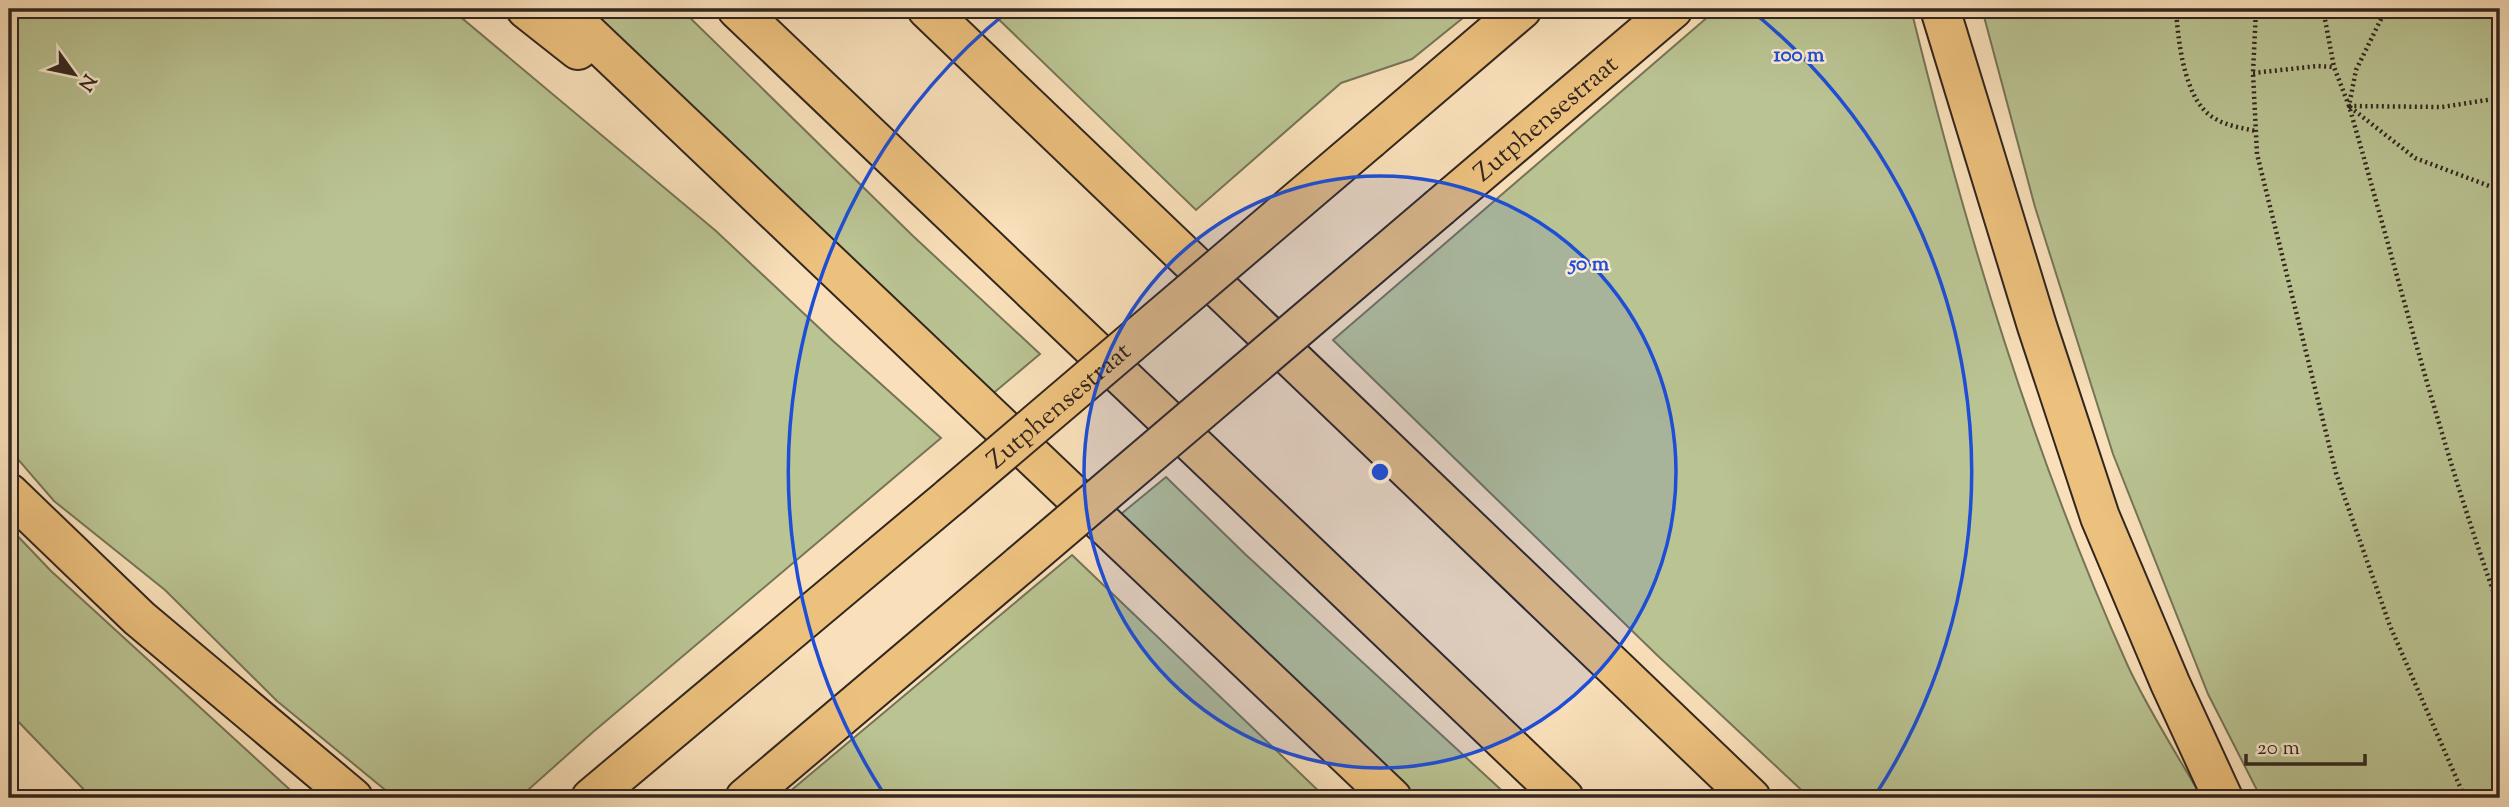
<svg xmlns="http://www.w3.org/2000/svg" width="2509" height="807" viewBox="0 0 2509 807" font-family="'Sorts Mill Goudy',serif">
	<rect width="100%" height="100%" fill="#f9e0ba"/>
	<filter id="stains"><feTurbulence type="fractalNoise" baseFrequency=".00286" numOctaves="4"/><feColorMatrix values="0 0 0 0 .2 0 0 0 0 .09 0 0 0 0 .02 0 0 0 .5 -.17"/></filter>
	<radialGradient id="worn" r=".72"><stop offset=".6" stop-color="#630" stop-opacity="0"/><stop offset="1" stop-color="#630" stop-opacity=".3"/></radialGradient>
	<path fill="#bac392" stroke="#767458" stroke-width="2" d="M9,9H451L716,231L832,340L941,438L593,732L519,798H395L277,701L165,590L54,501L9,449Z
		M587,9H681L913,236L1040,354L990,396Z
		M988,9H1474L1412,59L1341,83L1196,210Z
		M1717,9H1911C1966,232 2033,454 2127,664C2148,710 2177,754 2202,798H1810L1658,656L1333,340Z
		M1982,9H2500V798H2261L2208,694L2113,454L2035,207Z
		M1166,477L1245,554L1510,798H1417L1121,514Z
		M9,527L51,571L299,798H92L9,712Z
		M1072,555L1326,798H782Z"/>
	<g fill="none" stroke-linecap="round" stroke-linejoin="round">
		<g stroke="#32261f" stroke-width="42">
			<g id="primary">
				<path d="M1370,139L1522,9"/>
				<path id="s1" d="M1440,207L1673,9"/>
				<path d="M591,798L950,497"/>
				<path d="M745,798L1020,565"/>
			</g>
		</g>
		<g stroke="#32261f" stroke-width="42">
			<path id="motorway" d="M526,9L578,50
				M562,9L1392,798
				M737,9L1564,798
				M927,9L1751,798
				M1940,9L2037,326L2100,517L2170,683L2223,798
				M9,493L139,618L353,798"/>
		</g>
		<path stroke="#32261f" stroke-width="4.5" stroke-dasharray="2 3.5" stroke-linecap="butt" d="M2176,9C2178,40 2184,101 2214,118C2227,126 2242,128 2256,131
			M2256,9L2253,73L2257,154L2336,473L2390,626L2465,798
			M2323,9L2334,67L2349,106C2398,274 2440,445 2500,610
			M2386,9L2356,70L2349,106L2442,107L2500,98
			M2253,73L2318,66L2334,67
			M2350,107L2415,158L2500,190"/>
		<use href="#primary" stroke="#ecc07d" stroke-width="38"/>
		<use href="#motorway" stroke="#ecc07d" stroke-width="38"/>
		<g stroke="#32261f" stroke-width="42" stroke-linecap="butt">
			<g id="primary-bridge">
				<path id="s2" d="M950,497L1370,139"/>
				<path d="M1020,565L1440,207"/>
			</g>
		</g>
		<use href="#primary-bridge" stroke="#ecc07d" stroke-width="38"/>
	</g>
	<circle cx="1380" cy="472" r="296" fill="#1d4ed8" fill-opacity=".12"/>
	<g fill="none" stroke="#1d4ed8" stroke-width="3.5">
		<circle cx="1380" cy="472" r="296"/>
		<path d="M884 794A592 592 0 0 1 1007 12M1753 12A592 592 0 0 1 1876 794"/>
	</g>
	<g text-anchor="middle" stroke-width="5" stroke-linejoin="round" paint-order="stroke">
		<g font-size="26" fill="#32261f" stroke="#fbebd2">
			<text dy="9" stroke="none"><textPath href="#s1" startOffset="138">Zutphensestraat</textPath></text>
			<text dy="9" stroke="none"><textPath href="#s2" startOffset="142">Zutphensestraat</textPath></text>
		</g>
	</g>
	<circle cx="1380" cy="472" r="10" fill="#1d4ed8" stroke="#fbebd2" stroke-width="3.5"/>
	<g font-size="21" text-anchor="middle" font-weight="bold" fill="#1d4ed8" stroke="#fbebd2" stroke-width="5" stroke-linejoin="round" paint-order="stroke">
		<text x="1799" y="61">100 m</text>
		<text x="1589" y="270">50 m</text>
	</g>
	<rect width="2509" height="807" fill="none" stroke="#f9e0ba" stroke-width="35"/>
	<rect x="10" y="10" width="2488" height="786" fill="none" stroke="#32261f" stroke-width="3.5"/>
	<rect x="18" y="18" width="2474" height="772" fill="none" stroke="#32261f" stroke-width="2"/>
	<g transform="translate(74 74) rotate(123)" stroke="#fbebd2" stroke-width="5" paint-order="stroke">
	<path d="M0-5L12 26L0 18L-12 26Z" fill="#32261f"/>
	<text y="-10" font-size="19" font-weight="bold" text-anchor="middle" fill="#32261f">N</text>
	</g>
	<path d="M2246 754v10h119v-10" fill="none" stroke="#32261f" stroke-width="3.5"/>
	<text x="2257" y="754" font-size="21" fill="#32261f" stroke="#fbebd2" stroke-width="5" paint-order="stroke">20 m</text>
	<rect width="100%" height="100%" filter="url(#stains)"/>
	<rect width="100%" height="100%" fill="url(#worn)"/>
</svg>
